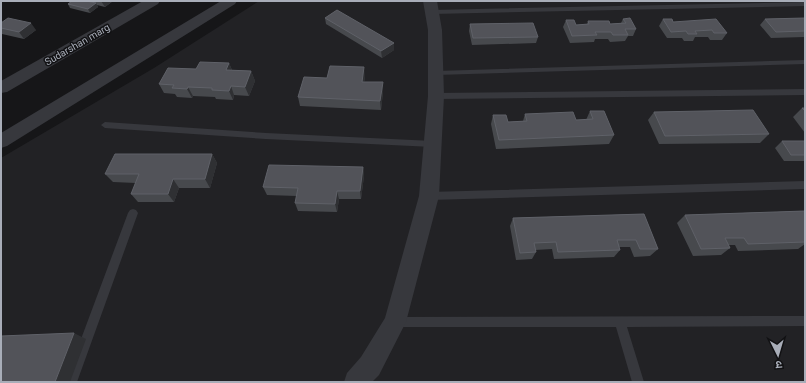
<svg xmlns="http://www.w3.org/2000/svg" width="806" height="383" viewBox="0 0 806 383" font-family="Roboto,'Noto Sans Devanagari',sans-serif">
	<rect width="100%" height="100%" fill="#161618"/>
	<path fill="#222225" d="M259,1H805V382H1V158L154,68Z"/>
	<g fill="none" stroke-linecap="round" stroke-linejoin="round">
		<path fill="#37383d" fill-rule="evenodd" d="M805,2V6L432,14L429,12L432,10Z
			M805,60V64L436,75L432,73L436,71Z
			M805,89V95L436,99L432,96L436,93Z
			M105,122L266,133L433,141L437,144L433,147L266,139L105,128L101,125Z
			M805,181V189L429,200L426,199L424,196L426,193L429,192Z
			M133,209L136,210L138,213L77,382H65L128,213L130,210Z
			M805,316V326L627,327L644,382H632L616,327H395L391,326L390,322L391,318L395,317Z"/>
		<path fill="#37383d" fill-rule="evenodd" d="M143,1H160L158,4L7,92L1,93V81Z
			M221,1H237L235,4L7,146L1,148V133Z
			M423,1H437L442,30L444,96L439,196L406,322L379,375L372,382H344L347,373L361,357L385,318L419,196L428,96V30Z"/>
	</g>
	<path fill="#47494d" d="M72,1H113L105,7L97,5L98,7L90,13L70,8L68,4Z
		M325,18L394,50L382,58L326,24Z
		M805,18V37L771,38L760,25L765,19Z
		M623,19L636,29L633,36H628L625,41L610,42L608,39H595L594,42L570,43L563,27L566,20L576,25L587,24L588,21L610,24L621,23Z
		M663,19L673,22L727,33L722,40H710L708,37H695L693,41H684L682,38H667L659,26Z
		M1,23L36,30L24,39L2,34L1,33Z
		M470,24L538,37L536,43L472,45L469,31Z
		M229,63L232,70L251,71L255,81L249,96L234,95L233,100L216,99L215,97L193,96L192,98L177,97L175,94L164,93L159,84L196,69Z
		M365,77L364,82L383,92L381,110L300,106L298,97L327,78Z
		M802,108H805V133L793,117Z
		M590,111L614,135L609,144L496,149L491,124L493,115L508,122L523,121L525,114L576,120H586Z
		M654,112L769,134L760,143L659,144L648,120Z
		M782,141H805V161H784L775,148Z
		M212,154L217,163L210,188H179L174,202H138L131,194L136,183L113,182L105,174Z
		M363,167L364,176L361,199H339L337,212L298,211L295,203L297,196L267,195L263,187Z
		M805,211V244L798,249L738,251L735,245H729L730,248L721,255L693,256L677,223L685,215Z
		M644,214L658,249L650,256L634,257L630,247H619L620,250L614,257L554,259L552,249L535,250L536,252L532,259L516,260L510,226L513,218Z"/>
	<path fill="#2f3033" d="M101,1H113L105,7Z
		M96,3L98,7L90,13L88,9Z
		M31,23L36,30L24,39L19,32Z
		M394,43V50L382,58L381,51Z
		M229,63L233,73L226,70Z
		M364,67L365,77L363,91L362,82Z
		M251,71L255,81L249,96L245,87Z
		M383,82V92L381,110L380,101Z
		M231,86L234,95L233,100L229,91Z
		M188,87L193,96L192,98L187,89Z
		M212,154L217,163L210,188L205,179Z
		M363,167L364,176L361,199L360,191Z
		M173,179L179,188L174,202L168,194Z
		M337,191L339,199L337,212L335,204Z
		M74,333L86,339L70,382H55Z"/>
	<path fill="#525359" stroke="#5f6168" d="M72,1H86L96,3L88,9L68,4Z
		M337,10L394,43L381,51L325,18Z
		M8,18L31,23L19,32L1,28V23Z
		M630,18L636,29H625L628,35H613L611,32H595L597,35L572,36L566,20H574L576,25L589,24L588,21H609L610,24L626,23L623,19Z
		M805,18V31L776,32L765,19Z
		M663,19H672L673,22L716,19L727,33H714L712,30L695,31L697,34H688L686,31L671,32Z
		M533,23L538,37L473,38L470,24Z
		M200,62L229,63L226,70L251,71L245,87L231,86L229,91L212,90V88L188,87L187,89L172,88L174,85L159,84L168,68L196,69Z
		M330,66L364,67L362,82H383L380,101L298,97L304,77L327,78Z
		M802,108H805V111Z
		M753,110L769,134L665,136L654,112Z
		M590,111H604L614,135L499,140L493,115H506L508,122L527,121L525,114L573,112L576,120L593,119Z
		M782,141H805V155H791Z
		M115,154H212L205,179H173L168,194H131L139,174H105Z
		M269,165L363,167L360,191H337L335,204L295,203L298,188L263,187Z
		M805,211V242L748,244L744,238H725L730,248L701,249L685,215Z
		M644,214L658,249H640L636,240H617L620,250L558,252L556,242L534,243L536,252L520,253L513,218Z
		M74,333L55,382H1V336Z"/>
	<g text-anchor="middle" stroke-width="3" stroke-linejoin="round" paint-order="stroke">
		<g font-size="10" fill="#a8adb8" stroke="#111113">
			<text transform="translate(77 44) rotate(-30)" y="4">Sudarshan marg</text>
		</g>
	</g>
	<rect width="806" height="383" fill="none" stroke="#a8adb8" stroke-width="4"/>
	<g transform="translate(778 355) rotate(175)" stroke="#111113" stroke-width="3" paint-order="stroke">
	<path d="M0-3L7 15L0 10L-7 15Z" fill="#a8adb8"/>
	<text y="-6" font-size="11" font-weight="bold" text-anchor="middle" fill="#a8adb8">उ</text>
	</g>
</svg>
